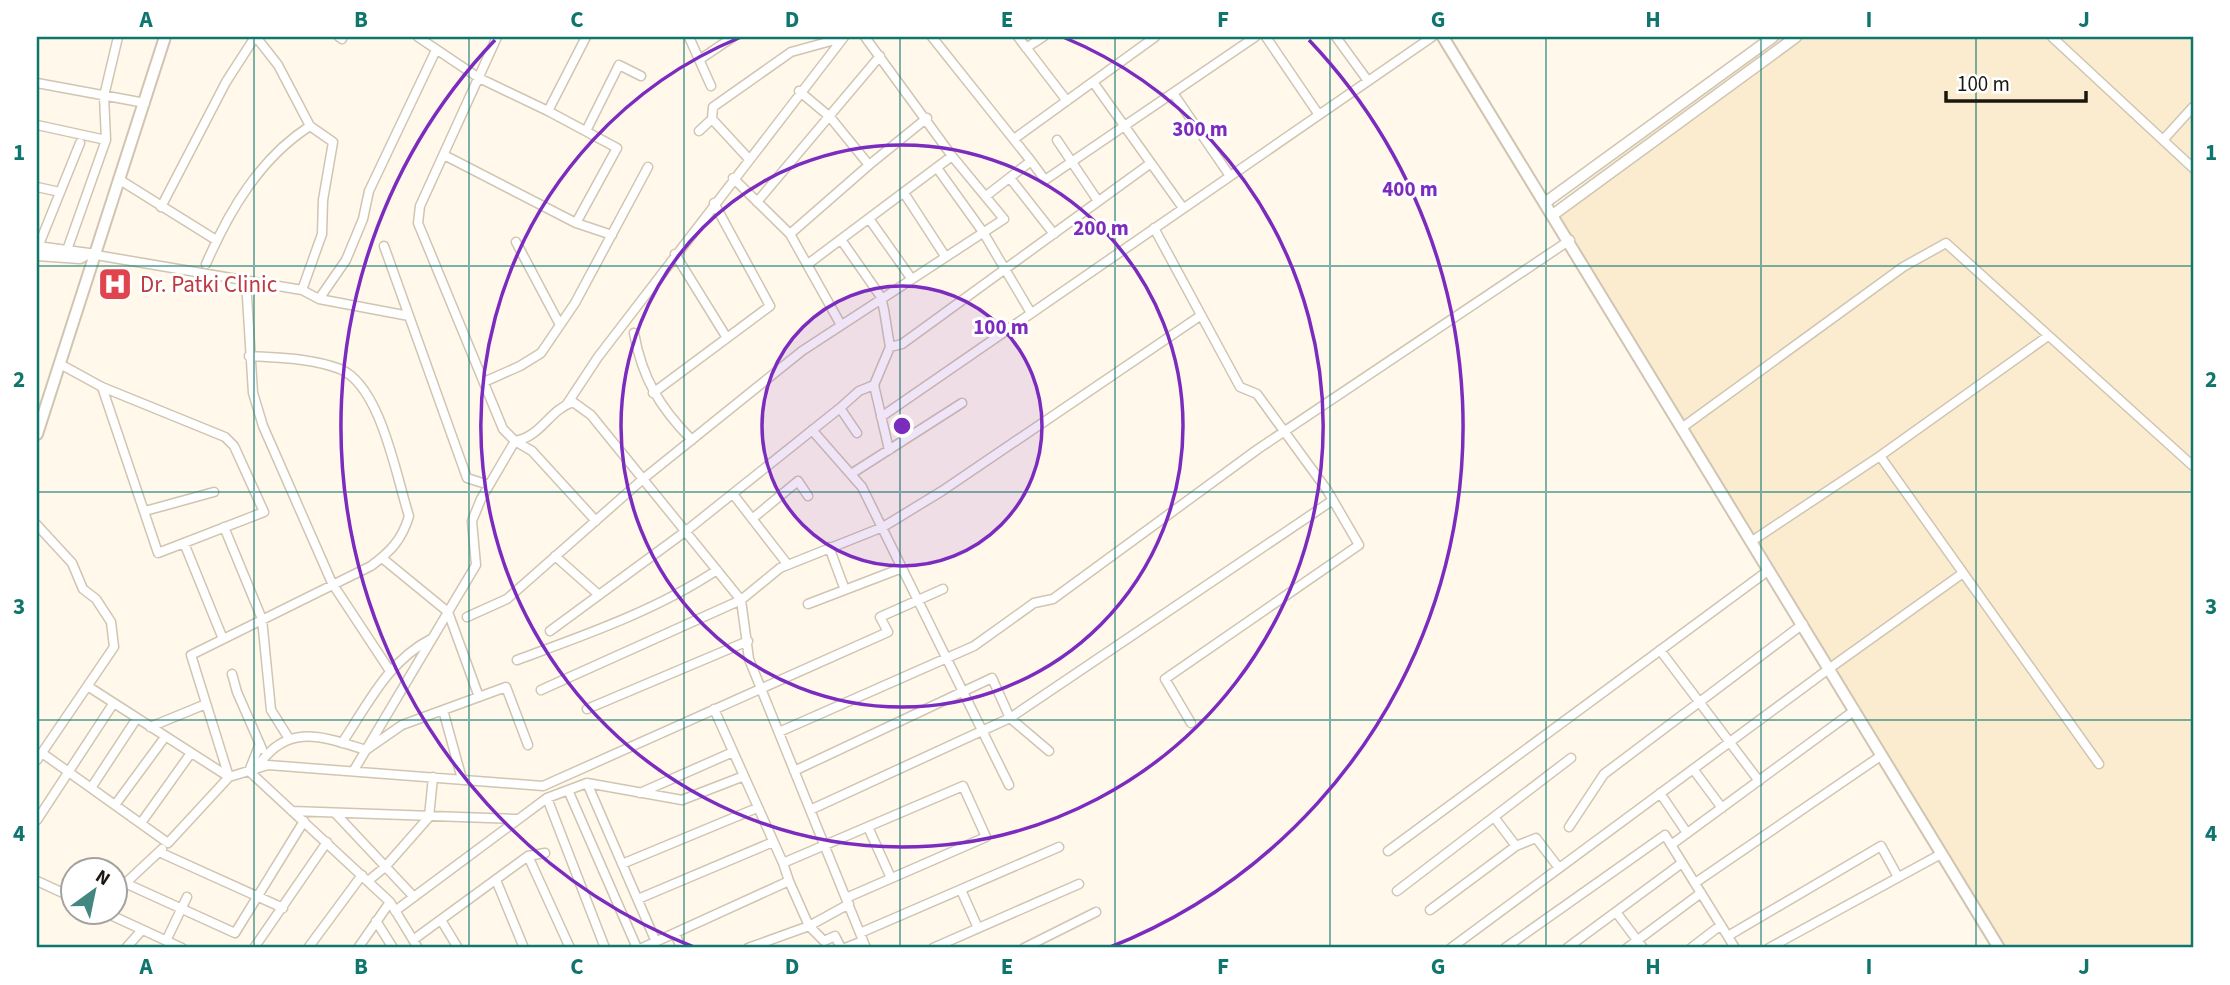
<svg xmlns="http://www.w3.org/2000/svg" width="2230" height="985" viewBox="0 0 2230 985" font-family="'Source Sans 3',sans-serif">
	<rect width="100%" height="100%" fill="#fff8eb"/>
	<path fill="#fbecd0" d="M1777,37H2193V948H1999L1550,209Z"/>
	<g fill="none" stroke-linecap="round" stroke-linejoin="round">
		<g stroke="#d0c5b1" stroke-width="11">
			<path id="minor" d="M339,37L342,39
				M418,37L479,78L548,111L586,37
				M497,37L420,206L418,223L503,429L515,441C541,437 549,410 573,402L591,415L741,600L749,659L866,948
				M689,37L711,86
				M932,37L1031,161L986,196
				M1018,37L1067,101
				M1266,37L1319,115
				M1336,37L1368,81
				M2052,37L2193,168
				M1026,48L1043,37
				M699,60L733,37
				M1093,82L1183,208
				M37,83L145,103
				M1173,93L1230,176
				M712,119L713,107L791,52L842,38
				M37,125L106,140
				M586,131L619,65L641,76
				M699,131L712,119L748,158
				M1014,139L1155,37
				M1057,140L1098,201
				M2163,140L2193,107
				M444,155L576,223L617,148L548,111
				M1031,161L1045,180L1255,37
				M869,165L927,118
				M937,168L983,232L1031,313
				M733,178L790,234L841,325
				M1010,178L1054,234
				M120,180L216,240
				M37,187L60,192
				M904,193L945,256
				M757,202L880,56
				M161,207L226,82L255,37
				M870,220L911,278
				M576,223L612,235
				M1154,228L1240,387L1257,394L1327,490L1359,545L1165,679L1191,723
				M790,234L869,165L830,117L799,91
				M842,241L881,297L884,310L890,347L874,385L889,450
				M516,242L560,325
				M384,246L467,478L489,485
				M38,247L80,143
				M67,250L106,140L104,96L118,37
				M675,254L727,338
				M96,255L302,290L322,234L323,200L333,142L310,126L278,65L256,37
				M206,264C229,211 260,158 310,126
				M808,264L952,156
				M246,281L253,393L263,426L332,583L390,671
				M302,290L319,299L346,260L363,219L369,191L436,50
				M319,299L409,316
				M634,333C642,378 660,408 692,440
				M890,347L902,344L1151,163
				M249,356C280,358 311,358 340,369C381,386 396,476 409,516C402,540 390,552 371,566L191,655L229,777L268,765L543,786L888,632L880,617L943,589
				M60,364L102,387L225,437L234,446L264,512L158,553L102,387
				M484,382L520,366L541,353L575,303L648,167
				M653,393L770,306L714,203
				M567,404L598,357L844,37
				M840,408L859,391L874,385
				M881,417L1432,37
				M1683,427L1903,267L1946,243L2193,466
				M812,430L862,487L1009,785
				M1880,456L2048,336
				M851,474L962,403
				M733,494L788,565
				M145,511L214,492
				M752,519L798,481L808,496
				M37,525L72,563L83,589L96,599L111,622L114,647L37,760
				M224,527L262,619L271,710L288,737
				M1752,541L1880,456L2099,764
				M184,543L223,639
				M829,547L845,590
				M555,556L599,595
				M382,558L448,612L479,697
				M808,604L902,568
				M467,617L507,599L643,479L802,351L1004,219L952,156L865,37
				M550,631L686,531L840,408L857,433
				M1660,650L1759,781
				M517,660C585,635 657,610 717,570
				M232,674L237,692L262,749
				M541,690L741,600L780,568L883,527L942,491L1200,316
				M587,709L748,641
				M714,709L783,863
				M443,710L462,779
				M150,727L206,704
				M779,732L974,646L1034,603L1053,599L1258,449L1570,240
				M342,743C368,704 388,661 431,639
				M259,746L249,771L390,902L418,948
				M42,753L168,843L229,777L89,687
				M256,769C286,722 321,736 366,750L402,725L506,687L528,745
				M1693,769L1722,808
				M354,770L476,565L472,521L481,499L515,441L532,451L596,521
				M794,771L992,678L1010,718L1049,751
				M587,783L656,942
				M91,788L137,718
				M568,790L637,948
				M640,793L733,752
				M1660,793L1687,833
				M547,798L605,948
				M115,805L165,737
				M810,810L1010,718L1333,500
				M292,811L516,819
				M336,814L414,897
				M1494,817L1516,846
				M37,820L113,704
				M141,823L191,753
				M868,827L891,878
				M1569,827L1604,774L1803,624
				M1671,845L1855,710
				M1388,851L1769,570
				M159,852L283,908
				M528,856L570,948
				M622,864L757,808
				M496,880L524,948
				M37,881L74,898
				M368,881L385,867L429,817L433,777
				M789,881L809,926L824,941L835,936L841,948
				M125,883L235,933L304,821
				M1695,883L1882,755
				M961,890L978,928
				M1397,891L1571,758
				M116,892L162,849
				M638,899L773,842
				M1430,910L1516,846L1536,838L1559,868
				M395,911L547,798L587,783L682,800L744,776
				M104,912L182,948
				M1616,912L1643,948
				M441,920L458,948
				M376,921L393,948
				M675,933L681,948
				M860,933L1059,847
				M1728,936L1881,846L1898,877
				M413,940L528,856L545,853
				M166,941L187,897
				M126,948L142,930
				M254,948L327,842
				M308,948L362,875
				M358,948L390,902
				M642,948L789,881L783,863L963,786L986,837L846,898
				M748,948L809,926L849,904
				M845,948L863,941
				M933,948L1079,884
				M1024,948L1096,912
				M1451,948L1830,668L1963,573
				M1505,948L1665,835L1735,948
				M1567,948L1682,863
				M1627,948L1701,893
				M1691,948L1721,925
				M1769,948L1941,854"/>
		</g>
		<g stroke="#d0c5b1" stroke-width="13">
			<path id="tertiary" d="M1546,202L1773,37
				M1554,214L1796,37
				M37,247L96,255
				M37,255L80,258L87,254"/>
		</g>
		<g stroke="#d0c5b1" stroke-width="14">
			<path id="secondary" d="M1443,37L1999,948
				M37,434L165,37"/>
		</g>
		<use href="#minor" stroke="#fff" stroke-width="8"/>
		<use href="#tertiary" stroke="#fff" stroke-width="10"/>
		<use href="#secondary" stroke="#fff" stroke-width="10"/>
	</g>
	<path fill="none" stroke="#0f766e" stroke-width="2" stroke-opacity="0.55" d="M254,37V948M469,37V948M684,37V948M900,37V948M1115,37V948M1330,37V948M1546,37V948M1761,37V948M1976,37V948M37,266H2193M37,492H2193M37,720H2193"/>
	<circle cx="902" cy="426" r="140" fill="#7b2cbf" fill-opacity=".12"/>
	<g fill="none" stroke="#7b2cbf" stroke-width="3.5">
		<circle cx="902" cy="426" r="140"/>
		<circle cx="902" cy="426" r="281"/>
		<path d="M1063 37A421 421 0 1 1 741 37"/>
		<path d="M696 948A561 561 0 0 1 495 40M1309 40A561 561 0 0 1 1108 948"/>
	</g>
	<defs>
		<g id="hospital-square" transform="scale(1.75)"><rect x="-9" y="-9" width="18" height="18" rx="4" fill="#e0444e" stroke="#fff"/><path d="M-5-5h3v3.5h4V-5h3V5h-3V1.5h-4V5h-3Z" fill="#fff"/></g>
	</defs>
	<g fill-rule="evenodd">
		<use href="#hospital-square" x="115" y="284"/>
	</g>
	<g text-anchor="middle" stroke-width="6" stroke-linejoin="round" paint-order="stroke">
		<g font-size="23" fill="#be3a42" stroke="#fff" text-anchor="start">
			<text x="140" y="292">Dr. Patki Clinic</text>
		</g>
	</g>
	<circle cx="902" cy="426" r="10" fill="#7b2cbf" stroke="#fff" stroke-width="3.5"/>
	<g font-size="21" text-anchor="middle" font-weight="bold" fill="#7b2cbf" stroke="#fff" stroke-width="6" stroke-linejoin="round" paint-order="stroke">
		<text x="1200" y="136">300 m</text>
		<text x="1410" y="196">400 m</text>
		<text x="1101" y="235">200 m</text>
		<text x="1001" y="334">100 m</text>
	</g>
	<rect width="2230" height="985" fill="none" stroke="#ffffff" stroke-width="77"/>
	<g transform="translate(94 891) rotate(33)"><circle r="33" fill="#ffffff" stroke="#a4a29f" stroke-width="2"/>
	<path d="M0-5L12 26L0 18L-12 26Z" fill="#428880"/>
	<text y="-10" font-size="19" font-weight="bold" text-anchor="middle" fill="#1b170f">N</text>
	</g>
	<path d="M1946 91v10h140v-10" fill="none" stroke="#1b170f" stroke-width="3.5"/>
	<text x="1957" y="91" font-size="21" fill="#1b170f" stroke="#ffffff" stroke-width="5" paint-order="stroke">100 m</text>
	<rect x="38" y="38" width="2154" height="908" fill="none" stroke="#0f766e" stroke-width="2.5"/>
	<g font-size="23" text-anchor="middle" font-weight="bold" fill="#0f766e">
		<text x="146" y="27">A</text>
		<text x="361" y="27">B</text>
		<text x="577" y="27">C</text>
		<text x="792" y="27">D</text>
		<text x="1007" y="27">E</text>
		<text x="1223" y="27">F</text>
		<text x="1438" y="27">G</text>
		<text x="1653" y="27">H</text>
		<text x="1869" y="27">I</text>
		<text x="2084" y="27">J</text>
		<text x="19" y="160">1</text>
		<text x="2211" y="160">1</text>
		<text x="19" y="387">2</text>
		<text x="2211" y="387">2</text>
		<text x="19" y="614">3</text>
		<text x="2211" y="614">3</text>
		<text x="19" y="841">4</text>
		<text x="2211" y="841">4</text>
		<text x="146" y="974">A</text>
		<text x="361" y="974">B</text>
		<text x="577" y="974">C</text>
		<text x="792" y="974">D</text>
		<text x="1007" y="974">E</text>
		<text x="1223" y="974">F</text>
		<text x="1438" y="974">G</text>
		<text x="1653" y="974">H</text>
		<text x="1869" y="974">I</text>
		<text x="2084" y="974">J</text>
	</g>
</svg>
